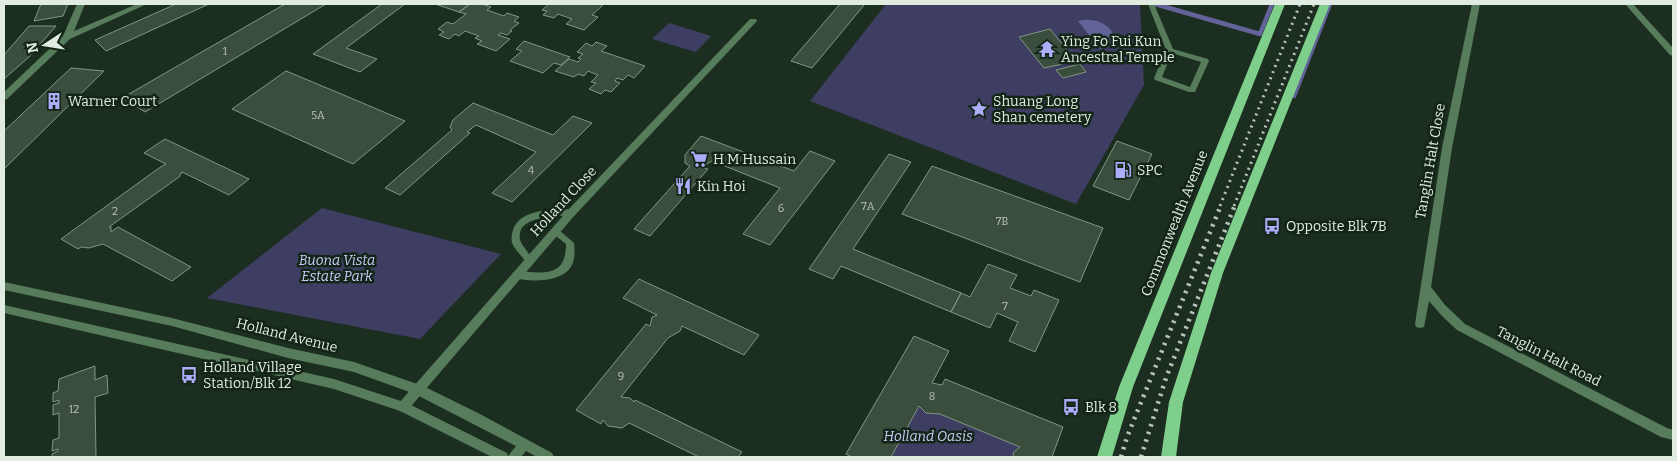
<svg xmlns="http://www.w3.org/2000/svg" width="1677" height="461" viewBox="0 0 1677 461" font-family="Bitter,serif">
	<rect width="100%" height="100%" fill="#1c2e1f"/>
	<path fill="#3e3e62" d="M886,4H1140L1144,85L1076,204L810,101Z
		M669,23L711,36L696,52L652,39Z
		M322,208L501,254L420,339L207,298Z
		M919,406L926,413L940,414L1020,447L1013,453L1014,457H891Z"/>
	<path fill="#63639a" d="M1082,20C1097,19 1109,23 1115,38L1114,42L1100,49L1078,21Z"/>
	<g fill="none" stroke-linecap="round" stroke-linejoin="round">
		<path stroke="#63639a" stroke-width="4.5" d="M1155,4L1260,34L1272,4
			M1294,96L1330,4"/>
	</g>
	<path fill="#3b4e3d" stroke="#819683" d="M41,4H68L63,16L34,21Z
		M176,4H209L106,51L95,40Z
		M285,4H326L145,112L122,98Z
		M382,4H405L346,48L377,59L360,72L313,54Z
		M435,4H470L459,12Z
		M470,4H482L491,7L487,10L504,16L507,13L519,17L514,21L519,23L510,30L512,31L507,35L501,33L498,35L510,39L496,51L477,44L482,41L475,38L479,36L465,31L459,36L455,34L449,39L439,35L444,32L438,29L447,22L453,24L466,14L459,12Z
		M549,4H604L592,15L598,17L584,30L566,24L572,19L558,14L554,18L543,15L547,11L542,10Z
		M840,4H865L812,68L791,61Z
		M29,26H56L30,56L4,79V55Z
		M1050,29L1076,61L1044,68L1019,37Z
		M524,41L570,57L561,65L554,63L543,73L510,61L522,51L516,49Z
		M596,42L607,46L601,51L645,66L634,78L628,75L623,80L617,78L615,81L620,83L611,92L605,90L601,94L589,89L596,83L591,82L598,75L588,71L584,76L578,74L574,77L555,71L569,59L578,62L581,59L578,58L583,54L577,52L586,43L592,46Z
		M1080,64L1086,72L1063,78L1056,70Z
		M71,68L104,71L4,169V131Z
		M286,71L346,96L405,121L353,164L232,109Z
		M473,103L553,135L573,116L592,123L512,202L492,193L536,152L476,125L467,132L470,133L400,195L385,188L452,130L450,127L453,120Z
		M701,136L794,171L810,151L835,161L770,245L743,234L780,188L712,161L702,167L708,169L650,236L634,229L690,166L685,163V155Z
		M165,139L249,179L229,195L182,172L179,177L109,227H111V232L118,227L191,267L172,281L103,244L89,248L81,247L78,249L61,239L159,168L166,164L144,153Z
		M1117,141L1152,154L1129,200L1093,186Z
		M889,154L911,162L853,249L961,293L951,312L841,266L833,279L809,269Z
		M932,166L1103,228L1080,282L902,214Z
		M988,264L1017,275L1010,288L1031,296L1034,290L1059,300L1035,352L1009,341L1018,322L997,313L990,328L951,312L961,293L970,297Z
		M639,279L759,335L744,355L682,326L680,331L668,338L621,397L630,398L634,402L635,400L742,452L738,457H699L629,423L622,428L608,426L603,420L601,424L576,410L646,324L650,326L652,317L657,315L623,298Z
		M914,336L949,351L932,383L942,385L945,379L1063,427L1052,457H1014L1013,453L1020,447L940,414L926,413L919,406L891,457H852L846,454Z
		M95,366V380L107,375L108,393L95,397L96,457H52V454L58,451V449L52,451L53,440L59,438V413L53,415V405L59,403V400L53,402V393L58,391L59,379Z"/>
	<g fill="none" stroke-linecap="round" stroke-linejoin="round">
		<path fill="#567c5b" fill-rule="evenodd" d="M1148,4H1154L1173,49L1208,59L1209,61L1195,92H1189L1155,80L1154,78L1166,50ZM1172,53L1201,62L1190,87L1162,77Z
			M572,209L576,212L575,214C561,218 515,213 520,240C522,246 530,254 533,260L532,262H526C522,256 515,250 512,243C511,238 512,232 514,227C525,208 553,210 572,209Z
			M555,228L558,229L574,243C575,251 575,260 571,267C560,283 530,282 514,278L512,275L514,272L517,271C543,273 566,278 566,244L552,233L551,231L552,229Z"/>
		<path fill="#567c5b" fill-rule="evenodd" d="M77,4H85L74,31L137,4H147L70,39L7,99L4,100V92L63,36Z
			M1472,4H1480L1452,148L1431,287L1445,305L1465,324L1667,428L1673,430V440L1661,437L1457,330L1442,316L1429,301L1424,327L1420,328L1416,327L1415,324L1442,148Z
			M1625,4H1633L1673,48V56L1670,55Z
			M750,19H756L757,21L575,215L407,411L403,412L399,411L397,407L399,403L569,209Z"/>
		<path fill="#567c5b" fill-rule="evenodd" d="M4,282L172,318L288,348L354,362L423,386L478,413L552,453L554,457H537L526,451L521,457H492L400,411L334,389L4,313V305L334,379L407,403L507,453L508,456L516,446L415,394L354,372L288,358L172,326L4,290Z"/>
		<path fill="#7ece8c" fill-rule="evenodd" d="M1275,4H1285L1133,387L1112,457H1097L1119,387Z
			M1320,4H1330L1223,273L1183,402L1176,457H1161L1169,402L1211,273Z"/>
		<path stroke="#b8c4b9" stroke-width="3" stroke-dasharray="2 4.5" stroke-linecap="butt" d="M1220,206L1300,4
			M1234,206L1314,4"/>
		<path stroke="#b8c4b9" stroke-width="4.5" stroke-dasharray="2.5 5.5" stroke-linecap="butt" d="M1121,457L1127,437L1221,205
			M1141,457L1166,378L1235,205"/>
	</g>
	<defs>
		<g id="temple-bare" transform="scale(1.35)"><path d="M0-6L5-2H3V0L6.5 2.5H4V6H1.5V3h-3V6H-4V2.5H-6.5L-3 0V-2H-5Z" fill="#adaefb" stroke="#132516" stroke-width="2.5" paint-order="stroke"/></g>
		<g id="building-bare" transform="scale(1.35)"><path d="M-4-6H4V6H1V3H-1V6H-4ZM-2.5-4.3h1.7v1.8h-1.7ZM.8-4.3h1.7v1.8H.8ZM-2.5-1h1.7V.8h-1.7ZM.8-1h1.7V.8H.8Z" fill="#adaefb" stroke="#132516" stroke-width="2.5" paint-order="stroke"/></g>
		<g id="sight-bare" transform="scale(1.35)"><path d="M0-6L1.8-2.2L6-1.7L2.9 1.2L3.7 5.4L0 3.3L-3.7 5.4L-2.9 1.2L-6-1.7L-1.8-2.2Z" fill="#adaefb" stroke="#132516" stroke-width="2.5" paint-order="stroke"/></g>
		<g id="supermarket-bare" transform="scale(1.35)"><path d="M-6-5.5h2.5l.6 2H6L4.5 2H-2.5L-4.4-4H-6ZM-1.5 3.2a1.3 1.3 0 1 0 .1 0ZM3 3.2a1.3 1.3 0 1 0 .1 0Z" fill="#adaefb" stroke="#132516" stroke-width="2.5" paint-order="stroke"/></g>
		<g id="fuel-bare" transform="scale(1.35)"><path d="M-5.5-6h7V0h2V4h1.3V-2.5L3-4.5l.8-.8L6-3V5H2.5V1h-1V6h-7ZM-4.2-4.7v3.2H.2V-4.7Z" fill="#adaefb" stroke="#132516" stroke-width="2.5" paint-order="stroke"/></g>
		<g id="restaurant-bare" transform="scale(1.35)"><path d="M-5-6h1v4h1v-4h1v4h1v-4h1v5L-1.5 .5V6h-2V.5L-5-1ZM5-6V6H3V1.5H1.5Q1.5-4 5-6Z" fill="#adaefb" stroke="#132516" stroke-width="2.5" paint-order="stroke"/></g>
		<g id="bus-bare" transform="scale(1.35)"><path d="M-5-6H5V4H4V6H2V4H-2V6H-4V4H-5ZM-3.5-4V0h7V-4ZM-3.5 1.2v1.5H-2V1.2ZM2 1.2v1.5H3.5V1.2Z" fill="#adaefb" stroke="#132516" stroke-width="2.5" paint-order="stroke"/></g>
	</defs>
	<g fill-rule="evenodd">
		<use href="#temple-bare" x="1047" y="49"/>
		<use href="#building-bare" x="54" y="101"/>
		<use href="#sight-bare" x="979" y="109"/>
		<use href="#supermarket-bare" x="699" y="159"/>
		<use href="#fuel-bare" x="1123" y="170"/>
		<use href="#restaurant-bare" x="683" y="186"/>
		<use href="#bus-bare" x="1272" y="226"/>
		<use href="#bus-bare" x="189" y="375"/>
		<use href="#bus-bare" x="1071" y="407"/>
	</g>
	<g text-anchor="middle" stroke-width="5" stroke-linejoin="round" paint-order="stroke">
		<g font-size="11" fill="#b7c4b8">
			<text x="225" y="55">1</text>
			<text x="318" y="119">5A</text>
			<text x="531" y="174">4</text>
			<text x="868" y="210">7A</text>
			<text x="781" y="212">6</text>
			<text x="115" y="215">2</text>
			<text x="1002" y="225">7B</text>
			<text x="1005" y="310">7</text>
			<text x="621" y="380">9</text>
			<text x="932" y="400">8</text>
			<text x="74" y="413">12</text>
		</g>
		<g font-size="14" fill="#e0ebe1" stroke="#132516" text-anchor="start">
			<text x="1061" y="46">Ying Fo Fui Kun<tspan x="1061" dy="16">Ancestral Temple</tspan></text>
			<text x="68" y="106">Warner Court</text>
			<text x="993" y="106">Shuang Long<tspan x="993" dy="16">Shan cemetery</tspan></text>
			<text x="713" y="164">H M Hussain</text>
			<text x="1137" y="175">SPC</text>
			<text x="697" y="191">Kin Hoi</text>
			<text x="1286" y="231">Opposite Blk 7B</text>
			<text x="203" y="372">Holland Village<tspan x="203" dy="16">Station/Blk 12</tspan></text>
			<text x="1085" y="412">Blk 8</text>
		</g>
		<g font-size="14" fill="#e0ebe1" stroke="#132516">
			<text transform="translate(1430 161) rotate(-80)" y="5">Tanglin Halt Close</text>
			<text transform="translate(563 201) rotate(-47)" y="5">Holland Close</text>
			<text transform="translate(1174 223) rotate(-68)" y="5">Commonwealth Avenue</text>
			<text transform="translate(287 335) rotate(14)" y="5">Holland Avenue</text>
			<text transform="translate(1549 356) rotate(27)" y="5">Tanglin Halt Road</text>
		</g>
		<g font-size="14" font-style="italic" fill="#c9cbfc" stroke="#132516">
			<text x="337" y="265">Buona Vista<tspan x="337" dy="16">Estate Park</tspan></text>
			<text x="928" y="441">Holland Oasis</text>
		</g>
	</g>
	<rect width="1677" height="461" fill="none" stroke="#e0ebe1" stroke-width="10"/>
	<g transform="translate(45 45) rotate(258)" stroke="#132516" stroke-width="4" paint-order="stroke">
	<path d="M0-4L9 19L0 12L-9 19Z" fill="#e0ebe1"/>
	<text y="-8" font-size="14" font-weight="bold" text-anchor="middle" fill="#e0ebe1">N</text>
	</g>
</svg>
